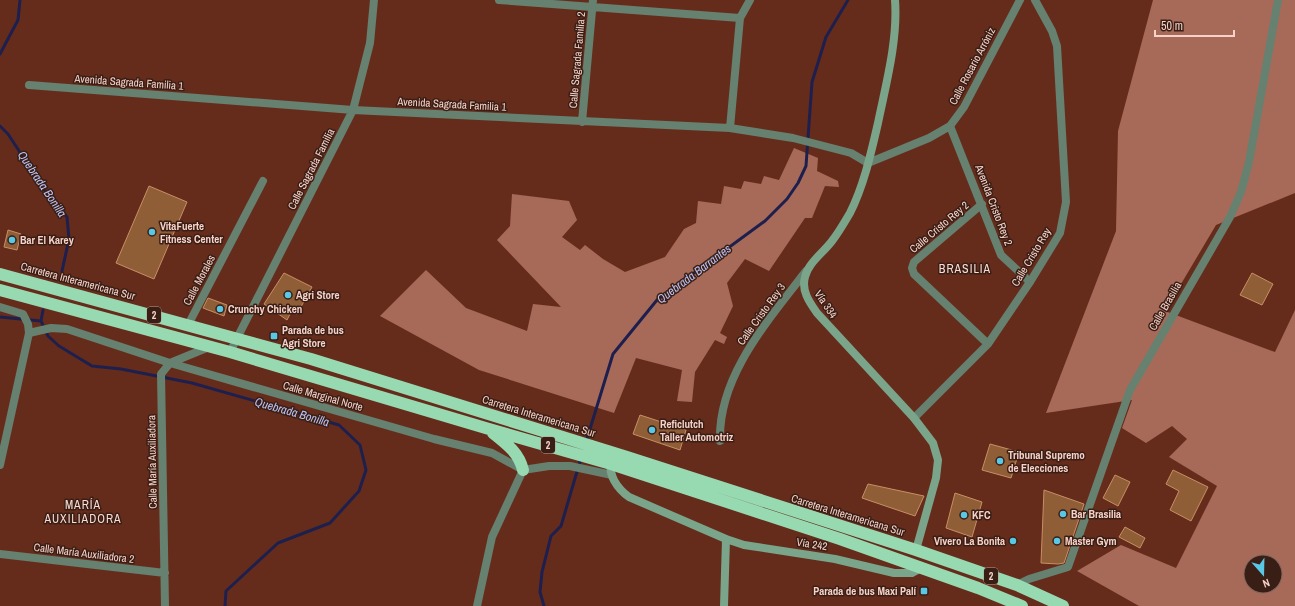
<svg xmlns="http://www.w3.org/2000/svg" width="1295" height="606" viewBox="0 0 1295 606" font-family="'Archivo Narrow',sans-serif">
	<rect width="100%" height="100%" fill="#662c1b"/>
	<path fill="#a86a58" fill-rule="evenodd" d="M1153,0H1295V193L1216,225L1165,311L1275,352L1295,310V606H1139L1077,571L1121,545L1176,568L1217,486L1169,457L1187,439L1172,426L1146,443L1122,428L1132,400L1046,413L1116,231L1118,131ZM1251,562H1275V586H1251Z
		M794,148L818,158L817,171L838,181L839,187L825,186L812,218H805L769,271L745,259L727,283L733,306L720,333L727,337L724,344L715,340L695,372L692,402L677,401L682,370L636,358L614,413L479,370L380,316L426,270L466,308L527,331L533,304L561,307L497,240L510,226L512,194L569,201L577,220L562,237L580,250L585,245L603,259L625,272L665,257L684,229L696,223L698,201L721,204L724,186L741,189L744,181L761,184L764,176L779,180Z"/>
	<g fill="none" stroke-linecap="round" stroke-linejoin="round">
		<path stroke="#1d204e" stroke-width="3" d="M0,54L18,20L20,0
			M0,126L8,134L48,195L67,217L69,239L62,271
			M43,310L41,321L48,336L59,346L92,366L121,369L192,383L339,425L360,445L366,470L359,491L330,523L278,543L226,591L225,606
			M0,317L41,321
			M586,442L613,354L657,300L765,221L787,199L798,183L806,166L812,82L826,37L848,0
			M544,606L540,592L542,572L551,536L561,526L581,458"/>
	</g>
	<path fill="#8f5d36" stroke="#c88f66" d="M149,186L187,202L154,279L116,263Z
		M8,230L21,234L17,250L4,247Z
		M284,273L312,287L297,314L291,312L287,320L264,304Z
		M1252,273L1273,284L1262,305L1240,295Z
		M208,298L227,305L224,316L203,308Z
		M640,415L686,430L680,450L633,434Z
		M990,444L1019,452L1011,478L982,470Z
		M1173,470L1208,487L1191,521L1170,510L1179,491L1166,484Z
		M1115,475L1130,482L1118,506L1103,498Z
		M868,484L924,496L915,516L862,498Z
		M1044,490L1084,504L1064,563L1058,564L1041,563Z
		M955,493L982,502L972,537L946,528Z
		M1125,527L1145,538L1140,548L1119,537Z"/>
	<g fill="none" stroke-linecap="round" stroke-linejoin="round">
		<path stroke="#668170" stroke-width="8" d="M499,0L740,18
			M29,85L353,110L730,128L793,138L851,153L868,163L929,138L950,126L964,107L1020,0
			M582,122L593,0
			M950,126L1001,255L1030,282
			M730,128L740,18L750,0
			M982,204L914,262L912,268L914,274L988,344
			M0,307L23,314L28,324L29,333L0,465
			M188,325L263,181
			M29,333L51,328L67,329L170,363L434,439L492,453L523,470L549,466H570L612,475
			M230,352L353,110L370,43L374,0
			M914,418L988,344L1030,282L1060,233L1066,202L1057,46L1052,31L1035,0
			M720,441C718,375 769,320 806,271
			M0,554L165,573
			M1017,585L1029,579L1068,567L1130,390L1230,217L1241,192L1249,162L1278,0
			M165,606L161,374L170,363L209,347
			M477,606L492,537L523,470"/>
		<path stroke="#7aa58a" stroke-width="8" d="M895,0C898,40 886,84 878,123C871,153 864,185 850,213C844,223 839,232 832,241C823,253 808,263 805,277C801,291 810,303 817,313L914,418L933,443L938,460L936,478L916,550
			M613,460C605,473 619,490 629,497L726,539L744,545L835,559L894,573H912L921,568
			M724,606L726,539"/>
		<path stroke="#97d9b1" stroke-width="12" d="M0,274L311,359L627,457L916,550L1017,585L1063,606
			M0,290L230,352L489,429L611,464L840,539L978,588L1022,606
			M493,433C507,444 519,453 523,470"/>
	</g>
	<g fill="#59c8e4" stroke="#391e16" stroke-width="1.5">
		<circle cx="152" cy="232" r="4"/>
		<circle cx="12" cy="240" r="4"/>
		<circle cx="288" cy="295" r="4"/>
		<circle cx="220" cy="309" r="4"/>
		<rect x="270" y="332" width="8" height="8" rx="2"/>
		<circle cx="652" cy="430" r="4"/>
		<circle cx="1000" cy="461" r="4"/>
		<circle cx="1063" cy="514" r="4"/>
		<circle cx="964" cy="515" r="4"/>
		<circle cx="1013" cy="541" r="4"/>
		<circle cx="1057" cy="541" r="4"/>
		<rect x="920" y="587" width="8" height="8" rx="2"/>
	</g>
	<g text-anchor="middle" stroke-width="3" stroke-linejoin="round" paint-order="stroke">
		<g fill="#391e16" stroke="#be9c93" stroke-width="1">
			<rect x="147" y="307" width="14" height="16" rx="3"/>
			<rect x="541" y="437" width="14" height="16" rx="3"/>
			<rect x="984" y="568" width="14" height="16" rx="3"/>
		</g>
		<g font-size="10" font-weight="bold" fill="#f7d2c8">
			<text x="154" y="319">2</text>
			<text x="548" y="449">2</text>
			<text x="991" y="580">2</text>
		</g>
		<g font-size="11" fill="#f7d2c8" stroke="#391e16">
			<text transform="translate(577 60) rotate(-85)" y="4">Calle Sagrada Familia 2</text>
			<text transform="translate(972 66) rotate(-62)" y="4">Calle Rosario Arróniz</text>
			<text transform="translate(129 82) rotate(4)" y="4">Avenida Sagrada Familia 1</text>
			<text transform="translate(452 104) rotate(3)" y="4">Avenida Sagrada Familia 1</text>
			<text transform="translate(311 169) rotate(-63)" y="4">Calle Sagrada Familia</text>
			<text transform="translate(994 205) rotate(69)" y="4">Avenida Cristo Rey 2</text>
			<text transform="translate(939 227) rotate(-40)" y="4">Calle Cristo Rey 2</text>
			<text transform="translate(1031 257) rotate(-59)" y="4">Calle Cristo Rey</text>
			<text transform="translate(199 280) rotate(-62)" y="4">Calle Morales</text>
			<text transform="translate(78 281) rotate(15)" y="4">Carretera Interamericana Sur</text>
			<text transform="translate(826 304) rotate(56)" y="4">Vía 334</text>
			<text transform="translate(1165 306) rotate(-60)" y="4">Calle Brasilia</text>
			<text transform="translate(761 314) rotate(-54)" y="4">Calle Cristo Rey 3</text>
			<text transform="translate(323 396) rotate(16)" y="4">Calle Marginal Norte</text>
			<text transform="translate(539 416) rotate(17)" y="4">Carretera Interamericana Sur</text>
			<text transform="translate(152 462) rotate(-91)" y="4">Calle María Auxiliadora</text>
			<text transform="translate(848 515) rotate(17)" y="4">Carretera Interamericana Sur</text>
			<text transform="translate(812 544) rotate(9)" y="4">Vía 242</text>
			<text transform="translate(84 553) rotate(7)" y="4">Calle María Auxiliadora 2</text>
		</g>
		<g font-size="11" font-weight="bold" fill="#f7d2c8" stroke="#391e16" text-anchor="start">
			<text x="160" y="230">VitaFuerte<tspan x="160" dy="13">Fitness Center</tspan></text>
			<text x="20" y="244">Bar El Karey</text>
			<text x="296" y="299">Agri Store</text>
			<text x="228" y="313">Crunchy Chicken</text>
			<text x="282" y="334">Parada de bus<tspan x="282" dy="13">Agri Store</tspan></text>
			<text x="660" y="428">Reficlutch<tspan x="660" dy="13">Taller Automotriz</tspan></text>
			<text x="1008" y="459">Tribunal Supremo<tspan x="1008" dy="13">de Elecciones</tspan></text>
			<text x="1071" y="518">Bar Brasilia</text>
			<text x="972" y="519">KFC</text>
			<text x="1005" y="545" text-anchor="end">Vivero La Bonita</text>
			<text x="1065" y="545">Master Gym</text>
			<text x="916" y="595" text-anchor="end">Parada de bus Maxi Palí</text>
		</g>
		<g font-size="12" font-style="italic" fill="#bbc3f4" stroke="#391e16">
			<text transform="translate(42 184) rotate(56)" y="4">Quebrada Bonilla</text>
			<text transform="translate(694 274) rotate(-37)" y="4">Quebrada Barrantes</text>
			<text transform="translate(292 412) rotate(16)" y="4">Quebrada Bonilla</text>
		</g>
		<g font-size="12" letter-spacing="1" fill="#fadcd3" stroke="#391e16">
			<text x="965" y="273">BRASILIA</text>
			<text x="83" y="509">MARÍA<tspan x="83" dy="14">AUXILIADORA</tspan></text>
		</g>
	</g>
	<g transform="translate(1263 574) rotate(160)"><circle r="19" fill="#391e16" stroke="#85665d"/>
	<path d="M0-3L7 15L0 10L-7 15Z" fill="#59c8e4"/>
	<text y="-6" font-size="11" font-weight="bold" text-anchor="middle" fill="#f7d2c8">N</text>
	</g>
	<path d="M1155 30v6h79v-6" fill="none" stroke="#f7d2c8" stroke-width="2"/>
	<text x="1161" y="30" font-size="12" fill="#f7d2c8" stroke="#391e16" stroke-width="3" paint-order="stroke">50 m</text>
</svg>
